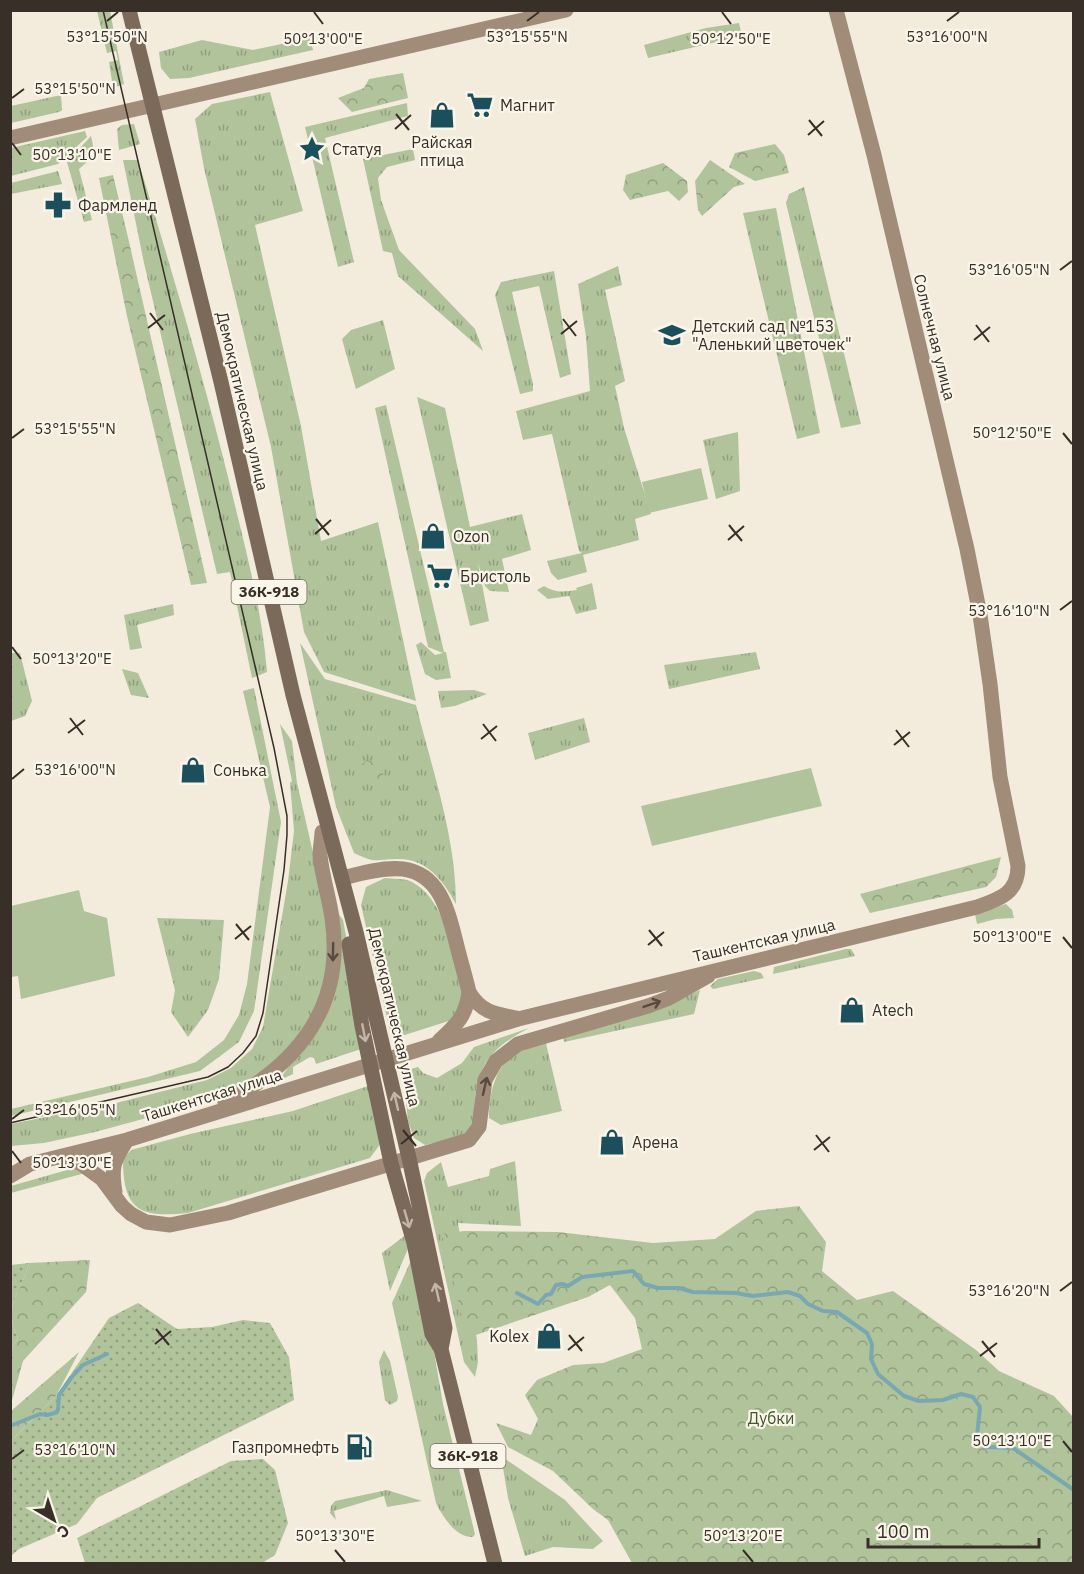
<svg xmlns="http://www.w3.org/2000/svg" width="1084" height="1574" viewBox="0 0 1084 1574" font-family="'IBM Plex Sans',sans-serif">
	<defs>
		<pattern id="grass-tufts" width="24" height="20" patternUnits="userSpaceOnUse" patternTransform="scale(1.5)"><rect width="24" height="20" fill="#b0c39b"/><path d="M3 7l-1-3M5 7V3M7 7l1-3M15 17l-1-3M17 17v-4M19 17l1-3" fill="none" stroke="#909f7e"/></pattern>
		<pattern id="forest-crowns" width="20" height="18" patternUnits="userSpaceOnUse" patternTransform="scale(1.5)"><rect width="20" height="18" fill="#b0c39b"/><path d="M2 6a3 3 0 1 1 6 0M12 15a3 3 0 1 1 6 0" fill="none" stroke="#909f7e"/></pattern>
		<pattern id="garden-dots" width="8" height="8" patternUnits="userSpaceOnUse" patternTransform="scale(1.5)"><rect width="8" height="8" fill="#b0c39b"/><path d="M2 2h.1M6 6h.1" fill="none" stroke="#909f7e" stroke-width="1.8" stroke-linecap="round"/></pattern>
	</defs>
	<rect width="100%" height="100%" fill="#f3ecdc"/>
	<path fill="url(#grass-tufts)" d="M97,11H110L124,84L113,88L109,62L118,60L116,51L107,53Z
		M739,23L742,36L648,58L644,45L706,28Z
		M310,38L313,50L189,78L170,79L161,68L159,52L202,40L253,50Z
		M270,92L303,211L255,225L301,426L321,541L378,522L416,701L324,672L304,632L271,447L204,168L195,119L212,104Z
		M61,95L62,110L59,112L11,123V106Z
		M407,103L408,116L325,138L354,262L338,267L305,127Z
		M134,124L140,144L119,150L117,129L122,125Z
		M85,131L87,137L58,164L11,176V148Z
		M91,136L95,155L79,169L92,220L84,222L67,162Z
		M413,149L415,160L387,167L378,178L381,200L399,250L475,329L483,351L398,276L392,253L383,251L363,159Z
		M123,160H138C171,268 203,375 230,485C245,547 262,609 267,672L252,678L230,572L217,574L144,263Z
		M58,171L62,184L11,194V183Z
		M804,187L861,424L841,428L786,203L789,194Z
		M776,208L820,433L797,439L743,213Z
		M618,266L622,285L605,290L625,381L615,386L624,428L651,514L635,519L639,540L583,555L587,572L558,580L551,573L547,561L582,553L579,551L552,434L523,440L516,411L590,391L586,337L578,284Z
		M554,271L571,374L560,378L539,286L512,292L533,384V391L520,394L495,295L501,282Z
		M383,320L395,369L356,389L342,339L351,330Z
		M417,397L445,408L470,527L522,514L531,550L502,559L509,592L490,591L485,586L478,563L489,621L470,626Z
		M386,405L444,652H446L451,678L436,680L425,674L416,645L421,642L435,655L443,653L428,647L375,408Z
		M738,432L740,491L716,499L703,440Z
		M592,583L597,609L576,614L569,596L548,599L537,590L544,586C555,593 564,592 577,590L576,588Z
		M173,604L174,615L137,625L142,648L130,650L124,615Z
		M300,643L325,679L416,705C432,769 456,837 456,904C443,880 426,857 395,859C373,860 375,863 354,853L336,807Z
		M756,652L760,669L669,689L664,665Z
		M11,653H20L32,701L25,716L11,721Z
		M122,669L138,673L149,698L131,695Z
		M254,688L281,822L254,1011L239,1042L200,1071L11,1116V1109L148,1077L196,1062L224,1040L239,1015L247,984L270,807L243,691Z
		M474,690L487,694L455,706L441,708L438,691Z
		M584,718L590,742L535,760L528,733Z
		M280,724L292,741L297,783L320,883L334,953L310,1030L263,1075L228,1092L165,1113L95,1132L44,1143L11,1146V1124L116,1103L207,1080L231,1068L252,1049L263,1027L288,881L294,831L290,783L292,781Z
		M385,878C393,879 405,878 412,882C448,901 455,963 465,999L452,1020L392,1039L361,905L366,887Z
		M1006,904L1012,910L1014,918L996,919L977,924L975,914Z
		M338,913L343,920L367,1047L316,1064L314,1058L310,1057L293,1067V1074L278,1081L315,1032Z
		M157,918L224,920L219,979L208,1010L188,1037L171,1012L175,990Z
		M846,949H851L855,956L773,974L774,967Z
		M754,971L761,973L764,978L713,989L710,986L718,979Z
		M700,990L694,1014L564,1042L562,1034L657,1008Z
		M529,1028C496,1046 479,1060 475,1099C474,1107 476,1120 473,1127C467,1138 436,1142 425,1145L414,1138L408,1121L403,1071L418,1067L423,1073L437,1078L462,1063L474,1047Z
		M544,1035L562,1111L501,1125L489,1118C489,1091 496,1066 518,1049C525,1043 536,1039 544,1035Z
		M374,1084L381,1143L370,1158L188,1213C140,1218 123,1211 123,1159L131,1150L190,1134L293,1111Z
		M515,1161L521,1226L458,1223L477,1340L478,1362L475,1377L464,1362L424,1181L427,1173L441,1162L448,1187L489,1176L490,1169Z
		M74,1168L89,1172L11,1193V1186Z
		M407,1234L410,1244L390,1291L382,1253Z
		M413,1256L434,1352L443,1404L475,1534L473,1537C456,1538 443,1517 436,1503L392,1303Z
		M384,1350L390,1361L398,1397L397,1401L390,1405L385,1400L379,1362Z
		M501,1456L565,1500L603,1541L593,1549L553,1547L525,1556L508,1498Z
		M387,1490L422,1501L387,1507L384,1496L334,1511L336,1520L330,1513L331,1506L335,1501Z"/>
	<path fill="url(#forest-crowns)" d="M403,73L408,98L352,112L338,98L364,88L369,79Z
		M775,144L784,155L789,173L755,181L729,167L735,153Z
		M710,160L745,184L734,187L702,216L698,210L695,181Z
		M663,163L687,181L688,192L679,201L668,191L630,200L623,190L626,175Z
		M113,175L127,233L207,583L191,585L127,316L99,178Z
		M367,760L383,765V781L370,785L359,767Z
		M1001,857L996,877L986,887L870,913L860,894Z
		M799,1206L826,1242L822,1271L857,1300L893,1291L976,1350L999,1371L1054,1396L1073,1417V1563H632L608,1520L593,1509L553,1471L508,1447L496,1423L531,1435L538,1419L525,1395L537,1380L573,1365L603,1363L642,1349L635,1318L610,1285L588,1297L467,1338L442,1234L464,1231L558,1232L653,1243L715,1239L756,1211Z
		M90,1260L86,1292L23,1361L11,1404V1349L18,1338C2,1303 21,1295 29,1263Z
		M79,1352L56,1396L11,1441V1411Z"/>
	<path fill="#b0c39b" d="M701,468L708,499L649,513L642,482Z
		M811,768L822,806L652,846L641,806Z
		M79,890L84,911L107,918L115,976L21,999L18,976L11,977V906Z"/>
	<path fill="url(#garden-dots)" d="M29,1263C21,1295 2,1303 18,1338L11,1349V1265Z
		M138,1303L177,1329L212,1327L243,1320L270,1323L289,1357L294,1400L97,1498L77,1524L19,1549L11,1556V1441L56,1396L109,1318Z
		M263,1459L275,1470L288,1523L275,1555L262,1563H85L77,1538L231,1461Z"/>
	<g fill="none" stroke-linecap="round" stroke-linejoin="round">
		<path stroke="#7aa8b2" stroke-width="4" d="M517,1293L538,1304L546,1295L551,1294L556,1285L562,1284L568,1286L582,1277L633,1271L644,1284L658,1288H679L693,1292L736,1293L753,1296L788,1292L800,1296L808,1304L823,1311L837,1312L867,1333L872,1344L871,1359L878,1374L904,1396L919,1401L943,1400L961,1394L973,1397L980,1407L977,1436L985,1447L1013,1448L1074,1490
			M10,1426L40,1414L47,1415L55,1413L58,1410L59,1395L71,1378L83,1365L107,1354"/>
		<path stroke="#a08c78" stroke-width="15" d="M10,138L566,10
			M343,878C361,873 384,867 403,869C440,874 448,911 456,942C460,959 465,975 469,992C481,1012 494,1014 516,1018
			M439,1041C456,1025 466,1017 469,992
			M225,1103C299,1063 345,1006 332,918C329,897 322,876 320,855C320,847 322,839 322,832
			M61,1158L80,1163L102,1179L122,1206L131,1214L146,1222L170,1225L228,1213L469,1140L479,1127L485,1080L496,1061L518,1044L648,1006L669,998L708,976
			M10,1176L30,1164L127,1140L518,1019L977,907C1000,899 1018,893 1018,866L1000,777L990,684L980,615L967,549L874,155L836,10
			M115,1192C111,1168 113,1161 127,1140"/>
		<path stroke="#7b6959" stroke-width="15" d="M129,10L221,382L293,695L356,932L409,1158L445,1328L441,1349
			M349,944L362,1026L391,1163L414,1243L432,1334L441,1349L495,1564"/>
		<path stroke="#382f28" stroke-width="1.5" d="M10,1123L208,1077L228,1067L243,1053L256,1036L263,1013L284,870L287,835V816L274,748L103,10"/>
	</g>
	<defs><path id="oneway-shaft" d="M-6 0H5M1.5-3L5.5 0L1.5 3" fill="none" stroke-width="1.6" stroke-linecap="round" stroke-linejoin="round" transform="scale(1.5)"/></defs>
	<g stroke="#574b40">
		<use href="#oneway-shaft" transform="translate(333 952) rotate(91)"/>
		<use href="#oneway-shaft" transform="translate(652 1004) rotate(-19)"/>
		<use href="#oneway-shaft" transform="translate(485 1086) rotate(-77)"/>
	</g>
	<g stroke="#c1b6a8">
		<use href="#oneway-shaft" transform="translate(364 1033) rotate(79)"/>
		<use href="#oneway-shaft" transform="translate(396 1101) rotate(-103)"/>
		<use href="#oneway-shaft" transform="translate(407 1219) rotate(74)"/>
		<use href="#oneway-shaft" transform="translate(437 1292) rotate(-103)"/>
	</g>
	<path fill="none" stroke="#382f28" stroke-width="2" d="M314,12L323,24M722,12L731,24M107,21L118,12M527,21L539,12M947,21L959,12M12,98L24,89M396,114L409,130M809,120L822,136M395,129L411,115M808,135L824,121M12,143L21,155M1060,270L1072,261M150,313L163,330M563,319L576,336M976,325L989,342M148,328L165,315M561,334L577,321M974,340L990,327M1063,433L1072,444M12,438L24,429M316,519L329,535M729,525L742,541M315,534L331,520M728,540L744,526M1060,610L1072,601M12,647L21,659M70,718L83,735M483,724L496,741M896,730L909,747M68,733L85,720M481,739L497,726M894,745L910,732M12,779L24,769M236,924L249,940M649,930L662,946M1063,937L1072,948M235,939L251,926M648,945L664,932M12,1119L24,1110M403,1130L416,1146M816,1135L829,1152M401,1144L417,1131M814,1150L830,1137M12,1151L21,1163M1060,1291L1072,1282M156,1329L169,1345M569,1335L582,1351M982,1341L995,1357M155,1344L171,1331M568,1350L584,1337M980,1356L997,1343M1063,1441L1072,1452M12,1459L24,1450M335,1550L345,1562M743,1550L753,1562"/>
	<defs>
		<g id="supermarket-bare" transform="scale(2.07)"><path d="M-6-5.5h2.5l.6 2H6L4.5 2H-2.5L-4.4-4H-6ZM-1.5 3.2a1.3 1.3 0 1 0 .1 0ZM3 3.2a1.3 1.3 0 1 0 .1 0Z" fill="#1c4f5c" stroke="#faf5e9" stroke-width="2.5" paint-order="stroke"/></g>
		<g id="shop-bare" transform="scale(2.07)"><path d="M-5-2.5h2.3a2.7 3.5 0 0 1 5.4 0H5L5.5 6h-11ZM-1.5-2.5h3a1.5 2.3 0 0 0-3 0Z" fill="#1c4f5c" stroke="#faf5e9" stroke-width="2.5" paint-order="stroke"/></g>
		<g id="sight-bare" transform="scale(2.07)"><path d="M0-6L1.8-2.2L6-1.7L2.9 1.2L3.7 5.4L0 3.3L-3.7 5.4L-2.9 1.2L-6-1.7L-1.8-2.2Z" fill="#1c4f5c" stroke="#faf5e9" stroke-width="2.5" paint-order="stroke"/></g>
		<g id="pharmacy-bare" transform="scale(2.07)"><path d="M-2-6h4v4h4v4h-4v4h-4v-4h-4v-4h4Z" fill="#1c4f5c" stroke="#faf5e9" stroke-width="2.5" paint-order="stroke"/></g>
		<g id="school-bare" transform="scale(2.07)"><path d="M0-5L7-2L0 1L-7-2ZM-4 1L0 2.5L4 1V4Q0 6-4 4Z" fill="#1c4f5c" stroke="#faf5e9" stroke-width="2.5" paint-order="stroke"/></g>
		<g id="fuel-bare" transform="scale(2.07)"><path d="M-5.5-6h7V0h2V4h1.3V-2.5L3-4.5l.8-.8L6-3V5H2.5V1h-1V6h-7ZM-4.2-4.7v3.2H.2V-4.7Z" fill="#1c4f5c" stroke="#faf5e9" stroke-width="2.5" paint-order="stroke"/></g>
	</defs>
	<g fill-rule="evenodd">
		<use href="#supermarket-bare" x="480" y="105"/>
		<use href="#shop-bare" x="442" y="115"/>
		<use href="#sight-bare" x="312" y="149"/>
		<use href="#pharmacy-bare" x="58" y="205"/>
		<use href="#school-bare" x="672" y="335"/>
		<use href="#shop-bare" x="433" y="536"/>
		<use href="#supermarket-bare" x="440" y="576"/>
		<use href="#shop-bare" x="193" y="770"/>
		<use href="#shop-bare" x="852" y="1010"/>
		<use href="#shop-bare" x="612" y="1142"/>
		<use href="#shop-bare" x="549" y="1336"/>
		<use href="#fuel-bare" x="359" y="1447"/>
	</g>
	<g text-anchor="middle" stroke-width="4.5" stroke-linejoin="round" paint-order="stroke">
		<g fill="#faf5e9" stroke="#726a62" stroke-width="1.5">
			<rect x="231.5" y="580" width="75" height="24" rx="4.5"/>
			<rect x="430.5" y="1444" width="75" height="24" rx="4.5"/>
		</g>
		<g font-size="15" font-weight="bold" fill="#382f28">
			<text x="269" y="597">36К-918</text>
			<text x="468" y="1461">36К-918</text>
		</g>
		<g font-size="16" fill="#382f28" stroke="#faf5e9" text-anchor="start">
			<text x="500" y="111">Магнит</text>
			<text x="442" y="148" text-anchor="middle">Райская<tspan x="442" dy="18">птица</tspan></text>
			<text x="332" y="155">Статуя</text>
			<text x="78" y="211">Фармленд</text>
			<text x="692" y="332">Детский сад №153<tspan x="692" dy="18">"Аленький цветочек"</tspan></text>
			<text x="453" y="542">Ozon</text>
			<text x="460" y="582">Бристоль</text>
			<text x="213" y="776">Сонька</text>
			<text x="872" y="1016">Atech</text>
			<text x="632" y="1148">Арена</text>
			<text x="529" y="1342" text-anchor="end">Kolex</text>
			<text x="339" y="1453" text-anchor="end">Газпромнефть</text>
		</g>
		<g font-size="16" fill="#382f28" stroke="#faf5e9">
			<text transform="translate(935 337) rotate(76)" y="6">Солнечная улица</text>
			<text transform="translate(243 401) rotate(77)" y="6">Демократическая улица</text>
			<text transform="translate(764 940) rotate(-13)" y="6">Ташкентская улица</text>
			<text transform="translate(395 1017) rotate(77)" y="6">Демократическая улица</text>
			<text transform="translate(212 1095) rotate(-17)" y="6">Ташкентская улица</text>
		</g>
		<g font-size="16" fill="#41582b" stroke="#faf5e9">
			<text x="771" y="1424">Дубки</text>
		</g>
	</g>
	<g font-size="15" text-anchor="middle" fill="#382f28" stroke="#faf5e9" stroke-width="4.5" stroke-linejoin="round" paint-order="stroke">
		<text x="107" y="42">53°15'50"N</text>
		<text x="527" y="42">53°15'55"N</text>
		<text x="947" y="42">53°16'00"N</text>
		<text x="323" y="44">50°13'00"E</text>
		<text x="731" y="44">50°12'50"E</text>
		<text x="75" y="94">53°15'50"N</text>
		<text x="72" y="160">50°13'10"E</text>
		<text x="1009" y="275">53°16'05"N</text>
		<text x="75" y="434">53°15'55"N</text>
		<text x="1012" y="438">50°12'50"E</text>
		<text x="1009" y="616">53°16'10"N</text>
		<text x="72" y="664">50°13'20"E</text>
		<text x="75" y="775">53°16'00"N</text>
		<text x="1012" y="942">50°13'00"E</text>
		<text x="75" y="1115">53°16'05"N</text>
		<text x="72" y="1168">50°13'30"E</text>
		<text x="1009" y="1296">53°16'20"N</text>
		<text x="1012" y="1446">50°13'10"E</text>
		<text x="75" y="1455">53°16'10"N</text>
		<text x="335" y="1541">50°13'30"E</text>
		<text x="743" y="1541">50°13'20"E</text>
	</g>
	<rect width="1084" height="1574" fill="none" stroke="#382f28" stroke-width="24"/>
	<g transform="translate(54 1520) rotate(141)" stroke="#faf5e9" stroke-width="4.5" paint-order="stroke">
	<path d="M0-4.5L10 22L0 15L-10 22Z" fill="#382f28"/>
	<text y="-9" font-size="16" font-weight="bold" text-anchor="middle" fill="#382f28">С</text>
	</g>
	<path d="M868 1538v9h171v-9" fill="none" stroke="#382f28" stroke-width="3"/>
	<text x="877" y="1538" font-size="18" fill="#382f28" stroke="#faf5e9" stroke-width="4.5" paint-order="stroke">100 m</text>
</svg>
